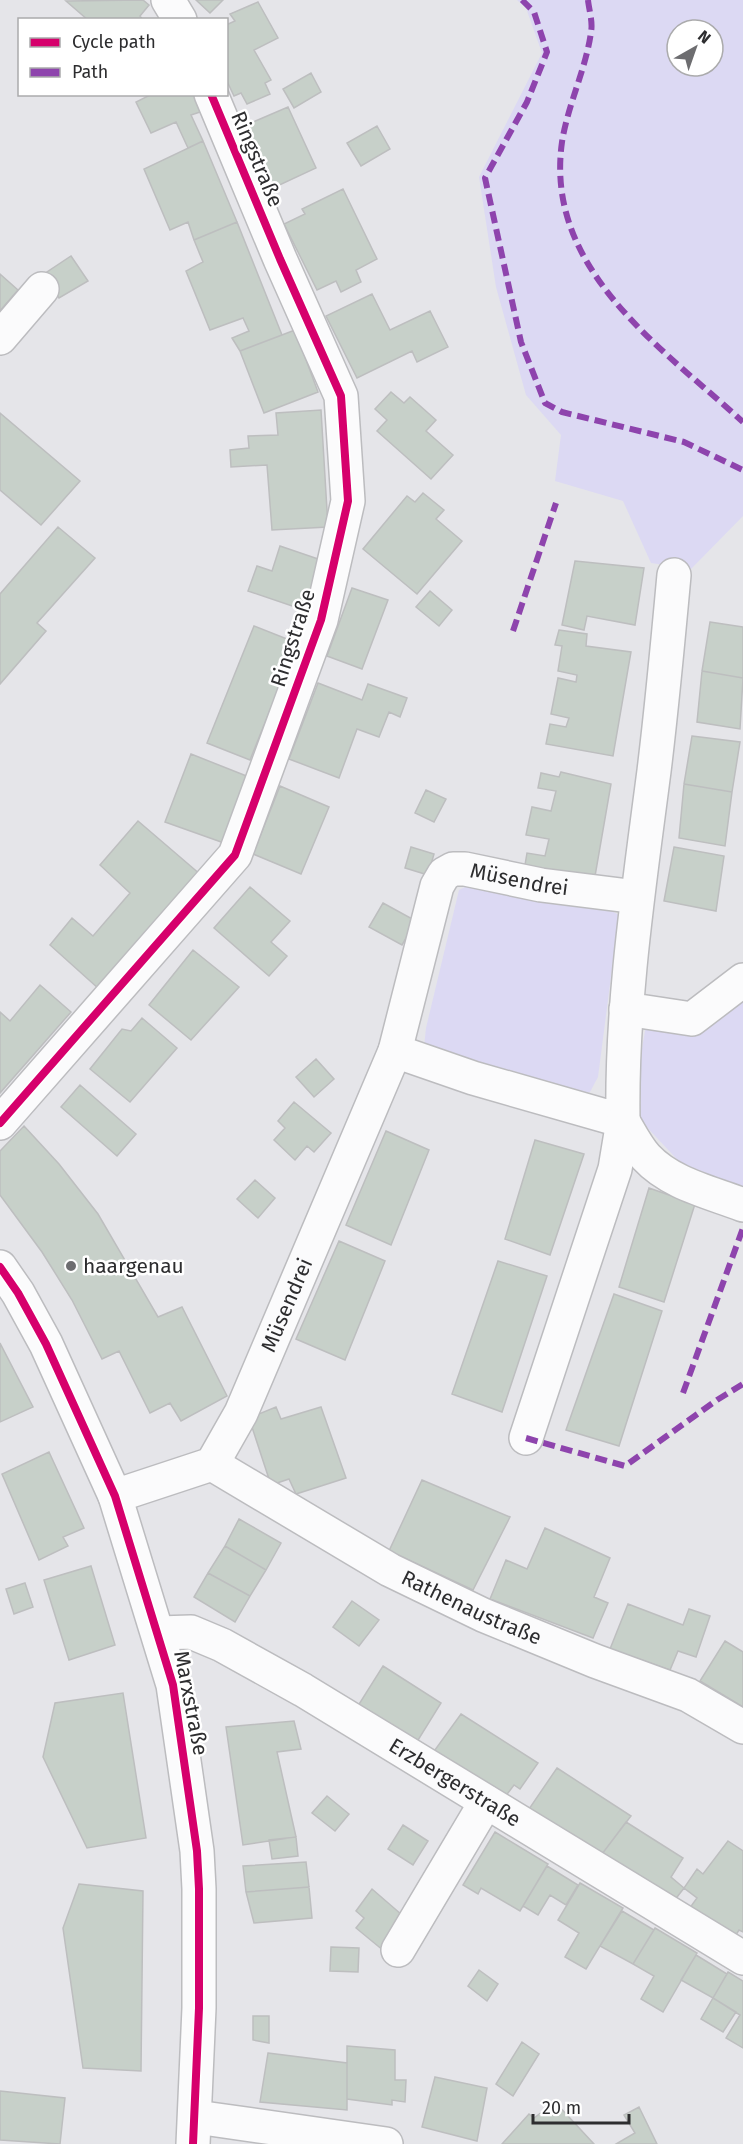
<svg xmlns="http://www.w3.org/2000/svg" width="743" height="2144" viewBox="0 0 743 2144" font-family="'Fira Sans',sans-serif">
	<rect width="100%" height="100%" fill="#e5e5e9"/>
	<path fill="#dcd9f3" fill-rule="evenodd" d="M517,0H743V516L691,569L651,563L623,501L555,481L561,435L526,395L496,287L479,177L542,53L526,8ZM677,30H713V66H677Z
		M469,885L590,899L619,915L598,1077L590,1092L579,1093L424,1047L426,1028L459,890Z
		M743,996V1194L689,1172L641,1121L640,1060L647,1020Z"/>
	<path fill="#c7d0c9" stroke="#bdbebf" stroke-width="1.5" d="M143,0L149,5L140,16L143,20H88L66,1Z
		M196,0H223L210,13Z
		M258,2L278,38L254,50L271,80L265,83L270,94L247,104L241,93L234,96L226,79V25L235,21L230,14Z
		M311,73L321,92L294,108L283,89Z
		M152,94H200L206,110L191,115L203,141L188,148L176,122L151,133L136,102Z
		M288,107L316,168L273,188L246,125Z
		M377,126L390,149L361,166L347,143Z
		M203,141L237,222L194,240L188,222L170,230L144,169Z
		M343,189L377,259L356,270L361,282L341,292L336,281L317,290L284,224L305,214L302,209Z
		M237,222L282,335L240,351L232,338L249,331L243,318L210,330L186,271L203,262L194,240Z
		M71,256L88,281L59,298L44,274Z
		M0,274L18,290L0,311Z
		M372,294L390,330L430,311L448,347L417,362L412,351L357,378L326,316Z
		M295,330L318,392L264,413L240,351Z
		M391,392L404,403L410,397L436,420L426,431L453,455L431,479L377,431L387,420L375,409Z
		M321,410L328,527L272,530L267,465L231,467L230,450L249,448L248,436L278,435L276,413Z
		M0,413L80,481L41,525L0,490Z
		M423,493L444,510L436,519L462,541L417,594L363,549L407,496L415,502Z
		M58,527L95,558L37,623L46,631L0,684V594Z
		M280,546L324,561L307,611L248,591L257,566L272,571Z
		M575,561L644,568L635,625L587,616L584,630L562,625Z
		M352,588L388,600L362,669L327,656Z
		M430,591L452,610L439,626L416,607Z
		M710,622L743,627V678L702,671Z
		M254,626L297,643L250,760L207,743Z
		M559,630L587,634L586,646L631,652L613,756L546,744L550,724L566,727L569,718L551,714L558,678L576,682L577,675L558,671L562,646L555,645Z
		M702,671L743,678L740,729L697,722Z
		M318,683L362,700L368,684L407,698L400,717L389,712L379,737L357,729L339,778L289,759Z
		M692,736L740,742L732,792L684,784Z
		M191,754L249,777L224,843L165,822Z
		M561,772L611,784L594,882L524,871L527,853L545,856L549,839L526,835L532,807L551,811L556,791L538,788L541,773L559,777Z
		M684,784L732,792L725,846L679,838Z
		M280,786L329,807L301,874L253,854Z
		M426,790L446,799L434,822L415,813Z
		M138,821L201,875L99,989L50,945L72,918L93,936L130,893L100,865Z
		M411,847L434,854L428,875L405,868Z
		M674,847L724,856L716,911L664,901Z
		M250,887L290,921L271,942L287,956L269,976L214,928Z
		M383,903L416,921L402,945L369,927Z
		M193,950L239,987L191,1040L149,1005Z
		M40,985L71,1012L0,1093V1012L10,1021Z
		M142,1018L177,1048L130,1102L90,1069L122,1029L131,1031Z
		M316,1059L334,1079L314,1097L296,1077Z
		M80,1085L136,1134L117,1156L61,1107Z
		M294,1102L331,1133L314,1152L307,1146L295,1160L274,1140L285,1128L278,1121Z
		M24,1126L59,1164L98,1214L158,1317L182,1307L227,1396L181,1421L170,1403L150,1413L119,1351L102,1359L72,1300L42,1252L0,1195V1151Z
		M386,1131L429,1150L391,1245L346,1225Z
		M535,1140L584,1154L550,1255L505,1239Z
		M255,1180L275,1198L258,1218L237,1199Z
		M649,1188L695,1204L664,1302L619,1287Z
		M339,1241L385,1261L345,1360L296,1339Z
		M498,1261L547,1276L502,1412L452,1394Z
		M614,1294L662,1311L619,1446L566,1430Z
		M0,1343L33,1407L0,1422Z
		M276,1407L281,1419L321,1407L346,1478L296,1494L289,1479L271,1485L249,1418Z
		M49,1452L84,1528L63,1537L68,1546L39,1560L2,1474Z
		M422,1480L510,1517L473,1590L389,1551Z
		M239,1519L281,1543L266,1570L225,1546Z
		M545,1528L610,1558L594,1597L608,1603L593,1638L490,1599L506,1560L527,1569Z
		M225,1546L266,1570L250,1596L208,1573Z
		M91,1566L115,1645L69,1660L44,1580Z
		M208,1573L250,1596L235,1622L194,1597Z
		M25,1583L33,1607L14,1614L6,1589Z
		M352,1601L379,1620L359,1646L333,1627Z
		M628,1604L683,1625L689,1609L710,1616L696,1657L678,1651L670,1670L610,1649Z
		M725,1641L743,1652V1707L700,1681Z
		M383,1666L441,1703L415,1745L356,1709Z
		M123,1693L146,1838L87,1848L43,1757L55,1703Z
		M461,1714L538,1763L520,1789L514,1785L502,1801L432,1754Z
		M294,1721L301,1749L277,1752L296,1837L243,1845L226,1727Z
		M557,1768L631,1816L599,1858L529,1809Z
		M327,1796L349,1814L335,1831L312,1813Z
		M626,1822L683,1858L671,1877L684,1888L674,1901L602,1854Z
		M403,1825L428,1841L413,1865L388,1849Z
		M495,1832L548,1864L520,1911L481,1888L478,1894L463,1885Z
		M296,1837L298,1856L272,1859L269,1840Z
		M728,1841L743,1851V1932L739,1930L734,1938L689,1909L697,1898L684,1888L697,1869L703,1874Z
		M306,1862L309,1887L246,1892L243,1866Z
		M547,1866L578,1885L566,1905L550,1895L538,1915L523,1906Z
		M580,1883L623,1908L586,1969L565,1957L579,1933L558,1920Z
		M79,1884L143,1891L141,2071L83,2068L63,1928Z
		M309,1887L312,1918L254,1923L246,1892Z
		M372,1889L409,1921L384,1951L356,1928L364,1918L356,1911Z
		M622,1911L654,1930L633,1964L600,1946Z
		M655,1928L697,1953L663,2012L641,1999L654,1976L633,1964Z
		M331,1947L359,1948L358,1972L330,1971Z
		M696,1955L727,1974L713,1998L681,1980Z
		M479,1970L498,1984L487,2001L468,1986Z
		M728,1972L743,1981V2048L726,2038L740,2015L713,1998Z
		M713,1998L736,2012L723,2032L701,2019Z
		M253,2016H269V2043L253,2040Z
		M522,2042L539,2054L513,2096L496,2084Z
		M347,2046L395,2050V2080H406L405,2102L392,2100V2105L347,2099Z
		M268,2053L347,2063V2110L260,2102Z
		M435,2077L487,2088L477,2141L422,2127Z
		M0,2091L65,2098L60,2144L0,2140Z
		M555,2102L594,2144H502L529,2114L534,2118Z
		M639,2107L657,2144H616L635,2133L624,2115Z"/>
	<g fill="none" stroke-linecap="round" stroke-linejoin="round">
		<g stroke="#bcbcbf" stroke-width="36">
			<g id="minor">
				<path d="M168,0L180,20"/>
				<path d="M0,338L42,289"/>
				<path d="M626,1009L692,1019L743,980"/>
				<path d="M395,1051L473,1078L623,1121C621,1004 639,887 654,771C662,706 668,641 674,575"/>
				<path d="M0,1123L235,855L321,620L348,501L341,396L280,259L211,94"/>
				<path d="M0,1267L18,1293L46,1344L115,1496L173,1685L197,1851L199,1889V2008L193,2144"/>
				<path d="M526,1438L615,1169L623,1121C630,1133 637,1147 646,1157C671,1184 710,1192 743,1205"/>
				<path id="s1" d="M212,1464L390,1570L483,1615L595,1661L688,1695L743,1727"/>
				<path id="s2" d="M115,1496L212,1464L241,1413L395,1051L437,886L444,874L453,869H465L541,885L637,897"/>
				<path id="s3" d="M159,1633L191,1632L222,1645L303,1690L743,1958"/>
				<path d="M398,1950L486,1802"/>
				<path d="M196,2117L386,2144"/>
			</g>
		</g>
		<use href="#minor" stroke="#fbfbfc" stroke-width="33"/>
		<path stroke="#8e44ad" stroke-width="6" stroke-dasharray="12 6" stroke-linecap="butt" d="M522,0L534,12L547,52L527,102L485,178L521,342L545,403L562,412L684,442L743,470
			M588,0C589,10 593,22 591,32C586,69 568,104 562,142C544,269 661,347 743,422
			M513,631L556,503
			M683,1393L743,1228
			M526,1438L625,1466L717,1400L743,1384"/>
		<g stroke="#fff" stroke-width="11">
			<path id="cycleway" d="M0,1123L235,855L321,620L348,501L341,396L280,259L211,94
				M0,1267L18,1293L46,1344L115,1496L173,1685L197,1851L199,1889V2008L193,2144"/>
		</g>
		<use href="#cycleway" stroke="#d6006c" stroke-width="8"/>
	</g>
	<circle fill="#6d6d70" stroke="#fff" stroke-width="2" cx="71" cy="1266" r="6"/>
	<g text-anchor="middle" stroke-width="5" stroke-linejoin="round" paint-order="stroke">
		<g font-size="21" fill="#2d2d2f" stroke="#fff">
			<text transform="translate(257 159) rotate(67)" y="7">Ringstraße</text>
			<text transform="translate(293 638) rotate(-72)" y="7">Ringstraße</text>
			<text dy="7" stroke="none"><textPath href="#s2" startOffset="816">Müsendrei</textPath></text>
			<text dy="7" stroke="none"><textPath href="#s2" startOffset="278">Müsendrei</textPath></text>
			<text dy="7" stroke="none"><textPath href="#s1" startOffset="297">Rathenaustraße</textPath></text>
			<text transform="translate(191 1703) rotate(79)" y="7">Marxstraße</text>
			<text dy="7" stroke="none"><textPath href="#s3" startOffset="336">Erzbergerstraße</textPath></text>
		</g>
		<g font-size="21" fill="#2d2d2f" stroke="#fff" text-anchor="start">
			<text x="83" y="1273">haargenau</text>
		</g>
	</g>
	<rect x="18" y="18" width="210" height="78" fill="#ffffff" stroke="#ababac" stroke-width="1.5"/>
	<rect x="30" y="38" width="30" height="9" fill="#d6006c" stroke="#ababac" stroke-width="1.5"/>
	<text x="72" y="48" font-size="18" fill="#2d2d2f">Cycle path</text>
	<rect x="30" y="68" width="30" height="9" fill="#8e44ad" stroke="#ababac" stroke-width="1.5"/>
	<text x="72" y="78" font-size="18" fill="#2d2d2f">Path</text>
	<g transform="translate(695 48) rotate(40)"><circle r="28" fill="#ffffff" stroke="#ababac" stroke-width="1.5"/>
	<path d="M0-4.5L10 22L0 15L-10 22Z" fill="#6d6d70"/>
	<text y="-9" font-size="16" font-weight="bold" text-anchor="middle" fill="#2d2d2f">N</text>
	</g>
	<path d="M533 2114v9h96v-9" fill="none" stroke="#2d2d2f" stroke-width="3"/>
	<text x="542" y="2114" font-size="18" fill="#2d2d2f" stroke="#ffffff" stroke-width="4.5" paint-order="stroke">20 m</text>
</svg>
